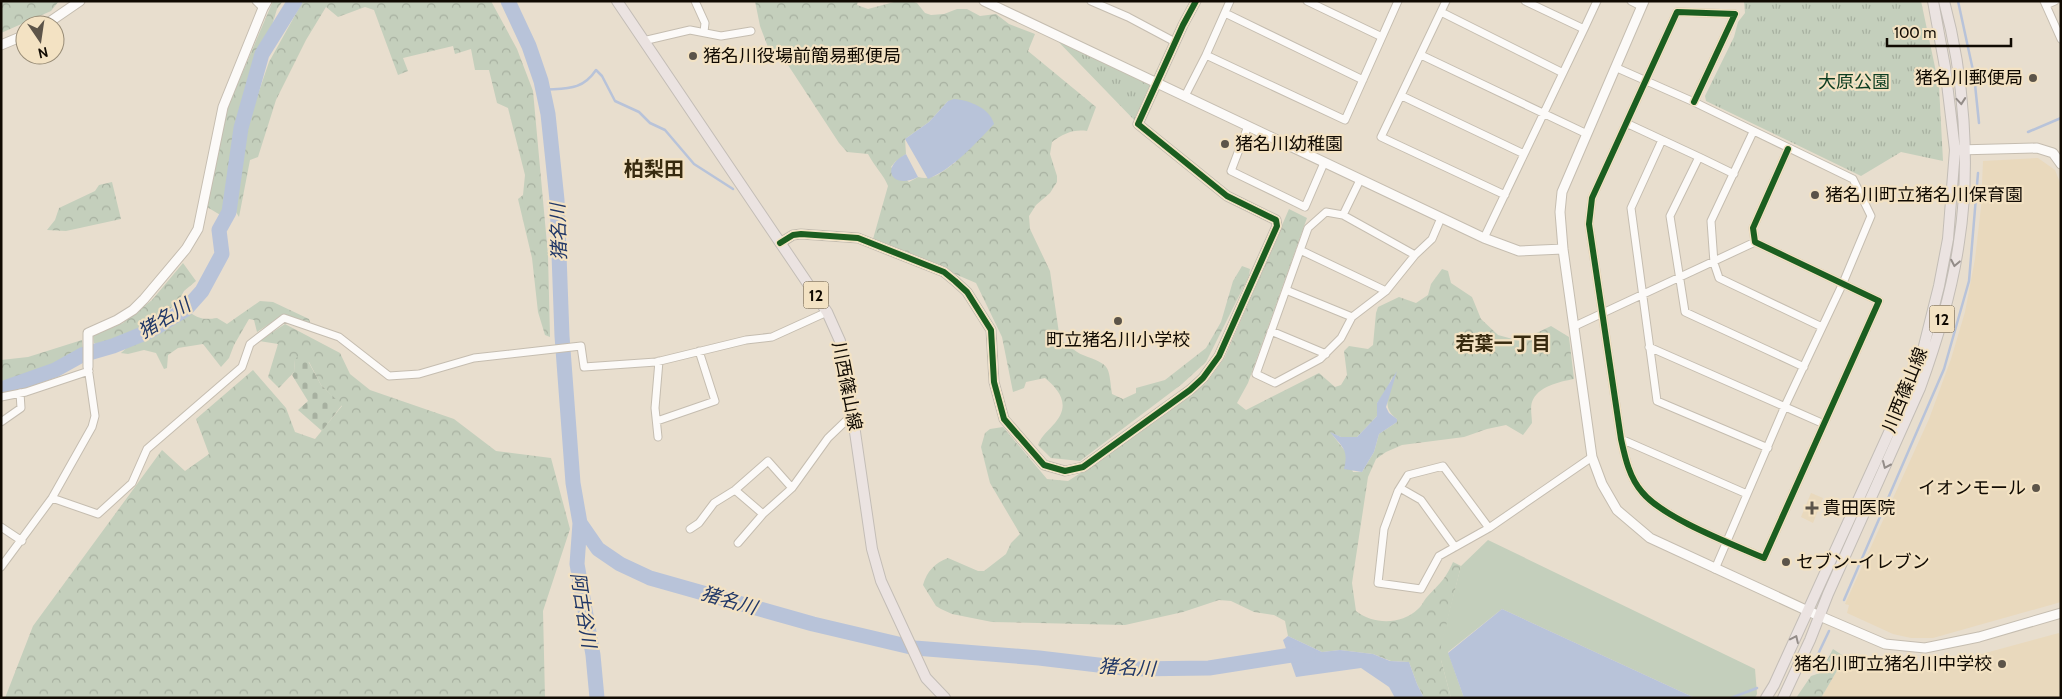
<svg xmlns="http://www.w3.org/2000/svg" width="2062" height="699" viewBox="0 0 2062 699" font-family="Cabin,'Noto Sans JP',sans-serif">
	<defs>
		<pattern id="forest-crowns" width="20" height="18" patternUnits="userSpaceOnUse" patternTransform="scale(1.25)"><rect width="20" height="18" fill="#c4cfbc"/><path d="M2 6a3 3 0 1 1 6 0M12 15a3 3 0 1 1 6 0" fill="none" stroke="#a7b0a0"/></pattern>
		<pattern id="cemetery-stones" width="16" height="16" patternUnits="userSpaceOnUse" patternTransform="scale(1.25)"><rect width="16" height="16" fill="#c4cfbc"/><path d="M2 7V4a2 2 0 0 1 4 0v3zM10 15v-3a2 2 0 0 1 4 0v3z" fill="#a7b0a0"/></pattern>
		<pattern id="park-tufts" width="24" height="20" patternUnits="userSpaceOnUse" patternTransform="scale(1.25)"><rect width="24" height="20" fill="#c4cfbc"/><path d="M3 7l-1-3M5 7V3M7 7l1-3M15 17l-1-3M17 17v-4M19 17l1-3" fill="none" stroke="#a7b0a0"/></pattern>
	</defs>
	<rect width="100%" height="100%" fill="#e8dece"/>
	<path fill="#e9d9bd" d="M2038,158L2055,170L2061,185V602L1933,638H1911L1893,634L1847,613L1849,605L1845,604L1929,419L1951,359L1965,312L1975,259L1981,207L1983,161Z
		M1811,493L1823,498L1813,523L1801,517Z
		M2059,633L2061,640V698H1821L1845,657L1919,671Z"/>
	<path fill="#c4cfbc" d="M1488,540L1755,669L1757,694L1755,698H1695L1502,609L1448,652L1464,698H1451L1441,660V643L1461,566Z"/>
	<path fill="url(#forest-crowns)" fill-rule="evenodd" d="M1,1H59L51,11L1,33Z
		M273,1H283L277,9L270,32L254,61L234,134L222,216L207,207L224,116Z
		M303,1H491L517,49L533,91L548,255L550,337L545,335L538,312L532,258L518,199L523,195L525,175L508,108L497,103L489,70H475L471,49L455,54L453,46L403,58L408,71L398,75L374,10L365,7L338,17L326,7L306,40L276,100L258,157L250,160L239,217L236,212L238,188L245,132L269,62Z
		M755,1H858L857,5L868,9L894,2L911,1L917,3L925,13L931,15L944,14L957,9H967L980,16L996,14L1009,24L1035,34L1028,51L1096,107L1087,131C1073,129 1063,134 1052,142L1050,154L1057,176V182L1050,193L1036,205L1029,216L1030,229L1050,271L1060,340C1068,344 1075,352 1083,355C1111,366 1108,364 1112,394L1123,399L1136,393V388L1165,380L1206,348L1221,322L1233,281L1242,266L1250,269L1249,276L1206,362L1182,384L1080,461L1051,458L1038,445C1041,436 1049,430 1055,423C1071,404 1059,390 1045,378L1026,382L1024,388L1013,392L1002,337L976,283L873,239L888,186C884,175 874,166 868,154L847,152L839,143L788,65L769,50L760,26ZM948,101L956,162C943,171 934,181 918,177L909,182L891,167L895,162L906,154L905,139L929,122Z
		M112,182L121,219L66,231L47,230L55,220L59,208L95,191L99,185Z
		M1289,209L1307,218L1248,383L1237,403L1246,410L1319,373L1335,387L1341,385L1347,375L1344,351L1349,346L1368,349L1373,345L1376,313L1378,307L1399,297L1416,303L1428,295L1431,284L1442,269L1448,271L1451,283L1472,297L1481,319L1498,335L1520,341L1551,326L1569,337L1574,379C1559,382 1538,386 1532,402C1530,408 1532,417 1532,423L1523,435L1506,425L1487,429L1464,437L1402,445L1386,452L1376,459L1368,477L1352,583L1356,611C1374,625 1401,625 1418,609C1422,606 1424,600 1427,597C1440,583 1445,580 1453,562L1461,566L1441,646V660L1451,698H1424L1417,684L1409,662L1391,661L1373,654L1340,650L1322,652L1288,636L1285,621L1274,615L1254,612L1231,601L1219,600L1183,612L1125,625L992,622L952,614L941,609L936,606L923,585C927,571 935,563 948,558L978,571H984L1006,554L1011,543L1020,534L990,483L981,447L985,433L990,429L1003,427L1047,479L1068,481L1104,458L1206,383L1225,357ZM1392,377C1389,394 1381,408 1397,419V422L1379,434L1374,452L1362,472H1353L1345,451L1331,433L1341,437H1357L1377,416V403L1386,392Z
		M183,263L196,281L184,291L179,300L169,310L151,319L134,334L100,346L94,343L93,335L123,323L152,300Z
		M260,301L273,302L309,319L310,322L308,325L283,315L257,332L254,320L249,319L234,345L229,358L221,367L203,344L178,348L168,355L167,368L164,369L156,353L144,350L128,354L121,353L131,344L163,330C167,320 178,315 187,310C198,319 204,320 217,318L227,324Z
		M285,324L340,353L350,374L370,390L454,419L496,451L551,458L570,529L543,611L545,698H5L33,626L162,450L185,471L209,454L196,419L253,370L286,408L295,432L315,439L342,406L321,385L309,362L295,360L294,372L279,388L268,377L278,344L259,341Z
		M82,340L83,350L25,377L1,381V360L28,357Z
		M1833,649L1845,657L1821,698H1796L1811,676L1820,673Z"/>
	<path fill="url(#cemetery-stones)" d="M302,350L321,385L342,405L322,431L298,410L308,401L292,375L294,372L295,360Z"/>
	<path fill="url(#park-tufts)" d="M1744,1H1921L1939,86L1943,161L1901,152L1861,176L1706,101L1705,96L1734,37L1738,22L1745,13Z
		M1048,31L1157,83L1138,124Z"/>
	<path fill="#b8c3d9" d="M954,99C969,100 990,108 994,124C974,145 954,168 928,179L905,139L929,122L948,101Z
		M906,154L918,177C894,190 878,169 906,154Z
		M1397,371L1386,407L1389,413L1397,419V422L1379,434L1374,452L1362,472L1344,469C1349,449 1342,447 1330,432L1341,437H1357L1377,416V403Z
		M1502,609L1695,698H1464L1448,653Z
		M1288,636L1322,652L1340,650L1373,654L1390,661L1409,662L1417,684L1424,698H1395L1389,687L1361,668L1296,677L1283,640Z"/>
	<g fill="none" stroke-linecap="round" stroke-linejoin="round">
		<path stroke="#b8c3d9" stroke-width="2.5" d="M1958,1L1974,75L1979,123
			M543,90C566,88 582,91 596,70L602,76L615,101L639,112L650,123L665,130L694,164L733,189
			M2028,132L2061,118
			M1844,600L1944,369L1969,281L1978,173
			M1811,669L1829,631
			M1731,698L1757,688"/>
		<path stroke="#b8c3d9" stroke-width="15" d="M508,1L529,46L541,81L548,114L557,200L562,336L573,483L580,523L598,549L620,564L650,578L813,624L915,648L1039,658L1132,669L1209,668L1298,654L1308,655
			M1,389L55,370L82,355L113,346L150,331L186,309L202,291L222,254L219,230L229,212L241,128L262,54L295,1
			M580,523L577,564L593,655L597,698"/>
		<g stroke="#c5bdb0" stroke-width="9">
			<path id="minor" d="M256,1L263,8
				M695,1L705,23L704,32
				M1091,1L1128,17L1175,42
				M1307,1L1382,37
				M1446,1L1381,137L1505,195
				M1525,1L1584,29L1597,1
				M1631,1L1641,6
				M2044,1L2061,39
				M2046,5L2055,1
				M1441,12L1563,73
				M1225,13L1363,80
				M643,41L690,30L721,36L751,31
				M1206,55L1230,1
				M1421,55L1587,134
				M1617,68L1694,102L1853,179L1871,216L1843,283L1785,406L1715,569
				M1185,96L1206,55L1345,120L1398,1
				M1402,96L1524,154
				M1694,102L1735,14L1677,12L1592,198L1589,224L1621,439C1625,457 1629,477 1642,492C1663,518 1732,544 1764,558L1879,301L1755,242L1753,228L1788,149
				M1626,123L1699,157
				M1248,126L1231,171L1305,207L1324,163
				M1753,132L1711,221L1714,263L1719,278L1822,327
				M1662,140L1631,208L1657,401L1768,448
				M1734,174L1699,157L1670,216L1685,312L1804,367
				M1360,180L1343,215L1326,212L1308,228L1256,374L1275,383L1320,359L1341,338L1352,317L1386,291L1415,255L1432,239L1441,218
				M1343,215L1415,255
				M1484,238L1584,29
				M1300,250L1386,291
				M1286,290L1352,317
				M1575,326L1755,242
				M1271,331L1326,354
				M1649,347L1824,424
				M1,397L26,392L89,371
				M657,421L715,401L699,351
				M1,422L21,408L20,393
				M658,437L655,408L659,361
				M1621,439L1747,494
				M1400,488L1421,500L1455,547
				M735,490L763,514
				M52,498L98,514L132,483L147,449L242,367L250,344L284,318L339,337L389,376L419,374L474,358L581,346L584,367L656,362L746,340L772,337L827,312
				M1,527L22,541
				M1489,528L1443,466L1408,475L1398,491L1384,529L1378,583L1421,589L1439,556L1489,528L1592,457
				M690,529L699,523L714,503L735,490L768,461L792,488
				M738,543L763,514L792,488L828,438L853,414
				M1,567L52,498L92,427L95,416L88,367"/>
		</g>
		<g stroke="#c5bdb0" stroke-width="11">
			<path id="tertiary" d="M984,1L1484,238L1519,251L1563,249
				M1644,1L1562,192L1560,212L1563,249L1592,457L1602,484L1617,510L1650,538L1808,611L1885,644L1925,648L1979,637L2061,613
				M45,25L80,1
				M1,45L25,35
				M1958,150L2037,148L2053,153L2061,164
				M780,243L793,235L801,234L858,238L944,272L955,281L967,292L991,330L994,382L1004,419L1044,465L1065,471L1083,467L1190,390L1203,378L1219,356L1277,226L1276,220L1227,196L1138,124L1183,25L1196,1
				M88,367V333L117,320L133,310L144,299L186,249L198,229L223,107L263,8L267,1"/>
		</g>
		<g stroke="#c3bdb6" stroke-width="12">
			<path id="primary" d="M617,1L827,312L840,341L845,363L872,549L881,581L926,678L945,698
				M1766,698L1774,685L1901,406L1921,358L1939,286L1948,239L1955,150L1945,67L1933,1
				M1783,698L1810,640L1828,594L1920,388C1937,341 1952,292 1959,242C1971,166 1964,75 1944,1"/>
		</g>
		<use href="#minor" stroke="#fcfaf8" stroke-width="7"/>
		<use href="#tertiary" stroke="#fcfaf8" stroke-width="9"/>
		<use href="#primary" stroke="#ebe3e1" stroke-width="10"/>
		<g stroke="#f3e2c3" stroke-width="9">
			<path id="cycleway" d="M1694,102L1735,14L1677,12L1592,198L1589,224L1621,439C1625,457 1629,477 1642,492C1663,518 1732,544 1764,558L1879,301L1755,242L1753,228L1788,149
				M780,243L793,235L801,234L858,238L944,272L955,281L967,292L991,330L994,382L1004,419L1044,465L1065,471L1083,467L1190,390L1203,378L1219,356L1277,226L1276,220L1227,196L1138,124L1183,25L1196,1"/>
		</g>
		<use href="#cycleway" stroke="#1b5e20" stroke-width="6"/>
	</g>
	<defs><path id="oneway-chevron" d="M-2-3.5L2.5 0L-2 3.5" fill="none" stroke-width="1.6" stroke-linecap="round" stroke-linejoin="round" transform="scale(1.25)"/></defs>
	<g stroke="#938c88">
		<use href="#oneway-chevron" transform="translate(1961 101) rotate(85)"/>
		<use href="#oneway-chevron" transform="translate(1955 263) rotate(101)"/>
		<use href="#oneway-chevron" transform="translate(1886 465) rotate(114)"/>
		<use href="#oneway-chevron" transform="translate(1795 639) rotate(-65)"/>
	</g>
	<g fill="#5c5449" stroke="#f3e2c3" stroke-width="2">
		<circle cx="693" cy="56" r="5"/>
		<circle cx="2033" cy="78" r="5"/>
		<circle cx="1225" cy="144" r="5"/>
		<circle cx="1815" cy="195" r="5"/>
		<circle cx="1118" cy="321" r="5"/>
		<circle cx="2036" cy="488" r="5"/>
		<path d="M1809.5 500.5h5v5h5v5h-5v5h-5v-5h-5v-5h5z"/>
		<circle cx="1786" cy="562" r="5"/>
		<circle cx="2002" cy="664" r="5"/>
	</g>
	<g text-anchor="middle" stroke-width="4.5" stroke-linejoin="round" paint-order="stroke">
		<g fill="#f3e2c3" stroke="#544b3c" stroke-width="1">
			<rect x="803.5" y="281.5" width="25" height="27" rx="4"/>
			<rect x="1929.5" y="305.5" width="25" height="27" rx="4"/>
		</g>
		<g font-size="16" font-weight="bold" fill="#100a02">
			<text x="816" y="301">12</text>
			<text x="1942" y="325">12</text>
		</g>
		<g font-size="18" fill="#100a02" stroke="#f3e2c3" text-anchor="start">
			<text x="703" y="62">猪名川役場前簡易郵便局</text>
			<text x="2023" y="84" text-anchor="end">猪名川郵便局</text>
			<text x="1235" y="150">猪名川幼稚園</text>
			<text x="1825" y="201">猪名川町立猪名川保育園</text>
			<text x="1118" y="346" text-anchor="middle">町立猪名川小学校</text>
			<text x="2026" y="494" text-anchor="end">イオンモール</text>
			<text x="1823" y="514">貴田医院</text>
			<text x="1796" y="568">セブン-イレブン</text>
			<text x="1992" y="670" text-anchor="end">猪名川町立猪名川中学校</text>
		</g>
		<g font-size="18" fill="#0d3d21" stroke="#f3e2c3">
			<text x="1854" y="88">大原公園</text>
		</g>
		<g font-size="18" fill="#100a02" stroke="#f3e2c3">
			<text transform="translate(847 386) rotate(79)" y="6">川西篠山線</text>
			<text transform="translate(1905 390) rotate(-68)" y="6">川西篠山線</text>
		</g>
		<g font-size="19" font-style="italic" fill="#203767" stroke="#f3e2c3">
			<text transform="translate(558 232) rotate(-92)" y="7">猪名川</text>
			<text transform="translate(164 318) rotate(-32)" y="7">猪名川</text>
			<text transform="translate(729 600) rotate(16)" y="7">猪名川</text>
			<text transform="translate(584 610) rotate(81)" y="7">阿古谷川</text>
			<text transform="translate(1127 667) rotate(3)" y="7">猪名川</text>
		</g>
		<g font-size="19" font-weight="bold" fill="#372a0f" stroke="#f3e2c3">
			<text x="1503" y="350">若葉一丁目</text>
		</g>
		<g font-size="20" font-weight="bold" fill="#372a0f" stroke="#f3e2c3">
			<text x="654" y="176">柏梨田</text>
		</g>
	</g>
	<rect width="2062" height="699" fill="none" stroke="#100a02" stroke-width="5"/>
	<g transform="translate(40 40) rotate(167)"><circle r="24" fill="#f3e2c3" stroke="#988c76"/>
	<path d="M0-4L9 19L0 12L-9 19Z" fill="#5c5449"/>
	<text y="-8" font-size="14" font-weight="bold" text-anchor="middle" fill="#100a02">N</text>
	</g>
	<path d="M1887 38v8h124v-8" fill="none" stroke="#100a02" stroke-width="2.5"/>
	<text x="1894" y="38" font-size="15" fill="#100a02" stroke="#f3e2c3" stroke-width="4" paint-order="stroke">100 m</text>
</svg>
